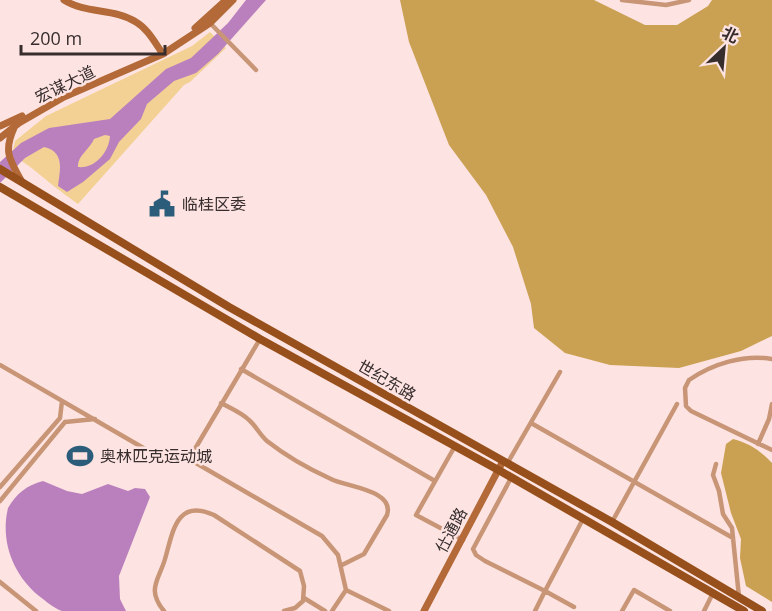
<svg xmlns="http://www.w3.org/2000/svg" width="772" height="611" viewBox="0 0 772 611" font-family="'Open Sans','Noto Sans SC',sans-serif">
	<rect width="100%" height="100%" fill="#fde4e2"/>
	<path fill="#f3d195" d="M210,32L226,48L190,82L184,85L78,204C62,193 49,182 34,170C25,162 21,163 13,151L15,141L46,116L192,46Z"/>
	<path fill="#caa053" d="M400,0H594L645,25H677L708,6L712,0H772V336L741,351L679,368L610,365L565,353L534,328L531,304L513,247L486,195L449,145L409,42Z
		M733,439C749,443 761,451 772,463V602L746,586L740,558L741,539L731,513L721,473L726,444Z"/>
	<path fill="#ba80bd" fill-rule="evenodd" d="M246,0H266L218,54L196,73L174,81L147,104L141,119L119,142L110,159L83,182L67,192L58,186C60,169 65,152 44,147L25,158L0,183V162L21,143L49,128L110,119L166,69L191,58L228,23ZM105,135L110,136C109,152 95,169 78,167C77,156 90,149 94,139Z
		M43,481L67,491L82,494L108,484L128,491L135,488L145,489L150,497L119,576L120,599L126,611C112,611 74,611 62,611C53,608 46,601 39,596C13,575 0,541 8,508C16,494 27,485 43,481Z"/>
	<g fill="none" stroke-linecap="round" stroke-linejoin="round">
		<path stroke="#c89576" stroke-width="4.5" d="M622,0L666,5L689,0
			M210,23L256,70
			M772,359C744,354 712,364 689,380L685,388L686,406L691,411L772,450
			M0,365L159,457L167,459H189L322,536L338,555L346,590L389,611
			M241,369L435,481
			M221,403C230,408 242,413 249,420C256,426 260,435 267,441C286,456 309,469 331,479C347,487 395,490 387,515L364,554L342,565
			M65,422L95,419
			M531,423L733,538
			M758,444L769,419L772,404
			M455,446L416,515L463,540
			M189,459L260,339
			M507,464L560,372
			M716,464L713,475L719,491L723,514L732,528L739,597
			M511,478L473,549L476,555L485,561L545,591L535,611
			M0,487L60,418L62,401
			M0,501L65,422
			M612,522L677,404
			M0,582L36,611
			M304,598L325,611
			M574,607L545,591L583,519
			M164,611C146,589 159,580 165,559C173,532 176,498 214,515L300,571L304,586L303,601L295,608L284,611
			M332,611L346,590
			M622,611L634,590L670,611
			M704,611L713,593"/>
		<path stroke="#b36938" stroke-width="7" d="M64,0C86,14 114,8 136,22C148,29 155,43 163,54
			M195,28L226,0
			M0,126L22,116
			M14,128C3,152 10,160 22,182
			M0,138L19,123L64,97L163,54L210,23L233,0
			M424,611L503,461"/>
		<path stroke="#97501c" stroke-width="8" d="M0,169L229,307L612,522L762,611
			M0,187L260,339L502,472L744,611"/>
	</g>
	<defs>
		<g id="civic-bare" transform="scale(2.07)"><path d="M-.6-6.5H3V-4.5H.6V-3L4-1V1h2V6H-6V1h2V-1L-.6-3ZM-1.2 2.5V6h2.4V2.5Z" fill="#2b5c7a" stroke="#fde4e2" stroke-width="2.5" paint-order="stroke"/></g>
		<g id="stadium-bare" transform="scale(2.07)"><path d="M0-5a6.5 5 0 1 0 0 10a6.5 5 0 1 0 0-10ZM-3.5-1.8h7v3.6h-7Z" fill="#2b5c7a" stroke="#fde4e2" stroke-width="2.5" paint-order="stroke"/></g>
	</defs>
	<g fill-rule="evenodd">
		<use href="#civic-bare" x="162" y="204"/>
		<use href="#stadium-bare" x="80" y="456"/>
	</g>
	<g text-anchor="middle" stroke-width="5" stroke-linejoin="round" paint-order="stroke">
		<g font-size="16" fill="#372d2d" stroke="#fde4e2">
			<text transform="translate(65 84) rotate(-26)" y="6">宏谋大道</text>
			<text transform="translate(387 380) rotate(30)" y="6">世纪东路</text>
			<text transform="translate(451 530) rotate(-62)" y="6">仕通路</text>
		</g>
		<g font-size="16" fill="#372d2d" stroke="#fde4e2" text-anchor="start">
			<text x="182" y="210">临桂区委</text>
			<text x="100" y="462">奥林匹克运动城</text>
		</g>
	</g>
	<g transform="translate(724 48) rotate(26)" stroke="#fde4e2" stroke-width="4.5" paint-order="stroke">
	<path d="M0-4.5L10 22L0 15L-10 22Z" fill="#372d2d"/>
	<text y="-9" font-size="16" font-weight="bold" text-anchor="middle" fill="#372d2d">北</text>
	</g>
	<path d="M21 45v9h144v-9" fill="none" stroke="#372d2d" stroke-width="3"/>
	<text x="30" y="45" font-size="18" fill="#372d2d" stroke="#fde4e2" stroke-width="4.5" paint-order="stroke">200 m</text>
</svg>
